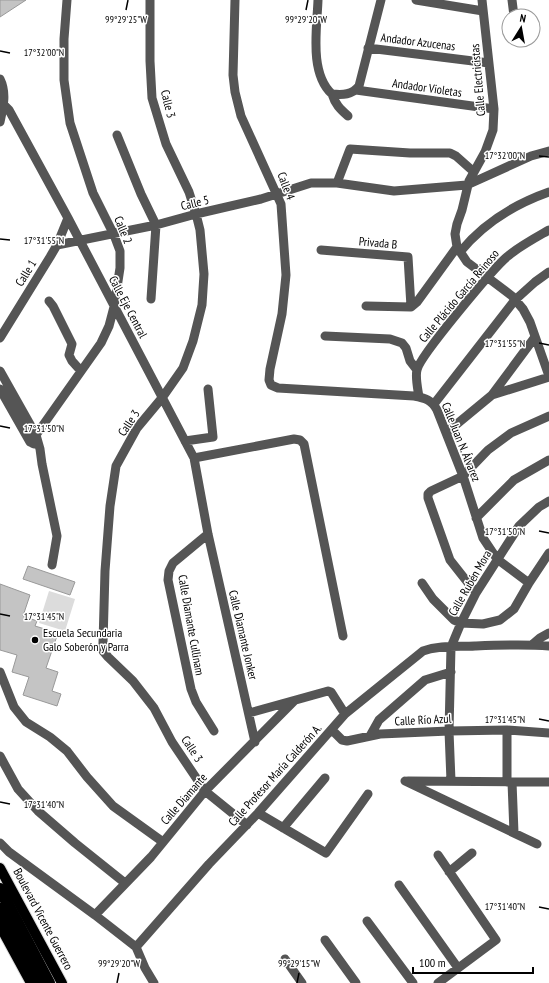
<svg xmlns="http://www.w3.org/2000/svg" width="549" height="983" viewBox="0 0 549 983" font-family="'PT Sans Narrow',sans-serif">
	<rect width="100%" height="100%" fill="#fff"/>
	<path fill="#dcdcdc" d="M49,591L75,599L65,631L39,623Z"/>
	<path fill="#c4c4c4" stroke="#999" d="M0,0H26L0,17Z
		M28,566L75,582L70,595L23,579Z
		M0,584L30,595L23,616L37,621L35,626L58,633L46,668L58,672L52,691L61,694L57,706L23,695L29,677L12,672L17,655L0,650Z"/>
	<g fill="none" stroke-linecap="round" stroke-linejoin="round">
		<g stroke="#dbdbdb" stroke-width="12">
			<path id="major" d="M0,868L62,983
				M0,926L31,983"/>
		</g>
		<g stroke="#dbdbdb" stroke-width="14">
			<path id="highway" d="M0,889L49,983
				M0,909L39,983"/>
		</g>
		<path stroke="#555" stroke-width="9" d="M150,0V61L152,98L166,144L189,192L196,214L200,230L204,274L202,305L193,341L183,368L162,398L137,428L116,466L110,506L105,571L103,643V651L108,657L133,681L154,708L172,742L205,791L247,825
			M235,0L233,75L235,92L241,116L281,204L286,275L282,314L270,369L269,380L271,385L278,388L414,396C425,398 432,400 437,410L463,476L483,538L497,559L529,583
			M318,0C317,28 309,73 332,94
			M416,0L483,11
			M482,0L494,109L493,130L485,152L469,181L462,210L457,224L455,234L457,247L467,262L512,296L523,309L530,322L549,376
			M512,0L514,16
			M368,48L489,63
			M0,79C7,93 3,108 0,122
			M356,90L494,109
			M332,94C343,95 352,95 359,86L381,0
			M332,94C335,104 340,109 348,116
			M0,105H4L9,110L68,218L194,458L208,534L255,742
			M117,135L141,194L156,225L151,299
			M337,183L350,149L410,153H450L456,156L474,172
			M57,245L156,225L196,214L261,199L311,183H337L394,191L467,185L531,156L549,151
			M321,250L408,257L411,307
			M460,252C483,224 515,204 549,192
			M49,301L53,306L72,344L69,355L72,361L81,371
			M366,306L411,307L417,302L457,247
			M325,336L390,339L402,343L406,348L410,361L417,370
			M0,338L50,257L57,245L68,218
			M0,371L36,435L40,449L42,464L57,536L52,565
			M0,389L30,442L34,444
			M492,395L535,337
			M419,397C418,390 415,377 417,370C419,357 495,266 508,256C520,246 535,238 549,230
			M434,404L515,300L535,282L549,272
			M446,433L492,395L549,377
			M185,441L213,437L208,389
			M30,442L36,435L101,343L109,326L114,307L120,268V251L114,235L93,193L70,123L64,80V39L67,0
			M194,458L294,439L300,440L304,444L343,636
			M476,518L514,480L549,460
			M208,534L173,563L169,571L168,580L191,689L196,702L214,731
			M422,583L433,599L454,620L461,623L483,624L500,620L514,609L529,583L549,553
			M476,593L450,560L428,498V494L431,491L463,476L488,450L511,433L549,416
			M533,644L540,638L549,633
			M0,672L14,707L26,722L50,737L67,751L87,777L113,806L163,842
			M249,713L328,691L331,692L345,714
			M332,730L342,740L347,741L380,734L449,731L507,730L549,733
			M370,736L379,720L425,680L451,672
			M0,756L18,789L38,811L75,843L125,883
			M405,781L537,844
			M408,781L549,782
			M451,781L449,731L451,647L461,623L476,593L519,526L539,507L549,501
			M507,782V730
			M512,782L514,833
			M258,813L326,853L368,794
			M283,828L325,778
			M0,843L9,852L95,915L136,947L145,968L154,983
			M449,872L472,853
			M399,885L458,968
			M95,915L151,857L205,791L294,701
			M367,921L413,983
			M325,940L356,983
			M136,947L209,864L258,813L345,714L423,651C440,645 458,647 475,646C500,645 524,644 549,646
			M285,959L302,983
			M438,983L496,940L438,855"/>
		<use href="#major" stroke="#000" stroke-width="10"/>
		<use href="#highway" stroke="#000" stroke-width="12"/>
	</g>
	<path fill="none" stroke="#000" stroke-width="1.5" d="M126,10L128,0M306,10L308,0M0,51L10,53M539,156L549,157M0,239L10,240M539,343L549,345M0,426L10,428M539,531L549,533M0,614L10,616M539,719L549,721M0,802L10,804M539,907L549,909M117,983L119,973M297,983L299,973"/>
	<circle fill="#000" stroke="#fff" stroke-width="1.5" cx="35" cy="640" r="4"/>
	<g text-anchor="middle" stroke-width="3" stroke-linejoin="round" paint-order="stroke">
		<g font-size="12" fill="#000" stroke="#fff">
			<text transform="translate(418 42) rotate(7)" y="4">Andador Azucenas</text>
			<text transform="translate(478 80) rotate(-95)" y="4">Calle Electricistas</text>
			<text transform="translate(427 88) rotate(8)" y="4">Andador Violetas</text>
			<text transform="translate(168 104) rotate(76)" y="4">Calle 3</text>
			<text transform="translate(286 186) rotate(69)" y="4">Calle 4</text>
			<text transform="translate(195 203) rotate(-14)" y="4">Calle 5</text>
			<text transform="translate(123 230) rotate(68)" y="4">Calle 2</text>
			<text transform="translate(378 243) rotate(5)" y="4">Privada B</text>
			<text transform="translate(26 273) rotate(-58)" y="4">Calle 1</text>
			<text transform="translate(459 296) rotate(-50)" y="4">Calle Plácido García Reinoso</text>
			<text transform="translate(128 307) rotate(62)" y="4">Calle Eje Central</text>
			<text transform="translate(129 423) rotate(-56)" y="4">Calle 3</text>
			<text transform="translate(461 442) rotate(68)" y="4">Calle Juan N. Álvarez</text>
			<text transform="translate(470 583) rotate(-60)" y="4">Calle Rubén Mora</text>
			<text transform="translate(191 625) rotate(80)" y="4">Calle Diamante Cullinam</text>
			<text transform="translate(243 635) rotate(77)" y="4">Calle Diamante Jonker</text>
			<text transform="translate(423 720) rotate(-3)" y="4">Calle Río Azul</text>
			<text transform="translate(192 749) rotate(57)" y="4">Calle 3</text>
			<text transform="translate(275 775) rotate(-48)" y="4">Calle Profesor María Calderón A.</text>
			<text transform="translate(184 799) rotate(-49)" y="4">Calle Diamante</text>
			<text transform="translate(43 919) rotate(62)" y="4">Boulevard Vicente Guerrero</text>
		</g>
		<g font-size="12" fill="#000" stroke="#fff" text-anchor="start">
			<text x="43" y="637">Escuela Secundaria<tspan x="43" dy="14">Galo Soberón y Parra</tspan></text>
		</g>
	</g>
	<g font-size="10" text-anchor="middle" fill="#000" stroke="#fff" stroke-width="3" stroke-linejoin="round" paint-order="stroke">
		<text x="126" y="23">99°29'25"W</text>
		<text x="306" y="23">99°29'20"W</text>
		<text x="44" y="56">17°32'00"N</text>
		<text x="505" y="159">17°32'00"N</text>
		<text x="44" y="244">17°31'55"N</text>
		<text x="505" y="347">17°31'55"N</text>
		<text x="44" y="432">17°31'50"N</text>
		<text x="505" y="535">17°31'50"N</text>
		<text x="44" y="620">17°31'45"N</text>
		<text x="505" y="723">17°31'45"N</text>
		<text x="44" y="808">17°31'40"N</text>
		<text x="505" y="910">17°31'40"N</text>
		<text x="119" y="967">99°29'20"W</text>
		<text x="299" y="967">99°29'15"W</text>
	</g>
	<g transform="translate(521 28) rotate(11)"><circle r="19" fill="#ffffff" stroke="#999999"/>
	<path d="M0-3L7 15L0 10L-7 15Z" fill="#000000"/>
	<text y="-6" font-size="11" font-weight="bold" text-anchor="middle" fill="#000000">N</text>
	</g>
	<path d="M413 967v6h120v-6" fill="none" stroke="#000000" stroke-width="2"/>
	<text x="419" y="967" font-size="12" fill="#000000" stroke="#ffffff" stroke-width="3" paint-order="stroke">100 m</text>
</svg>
